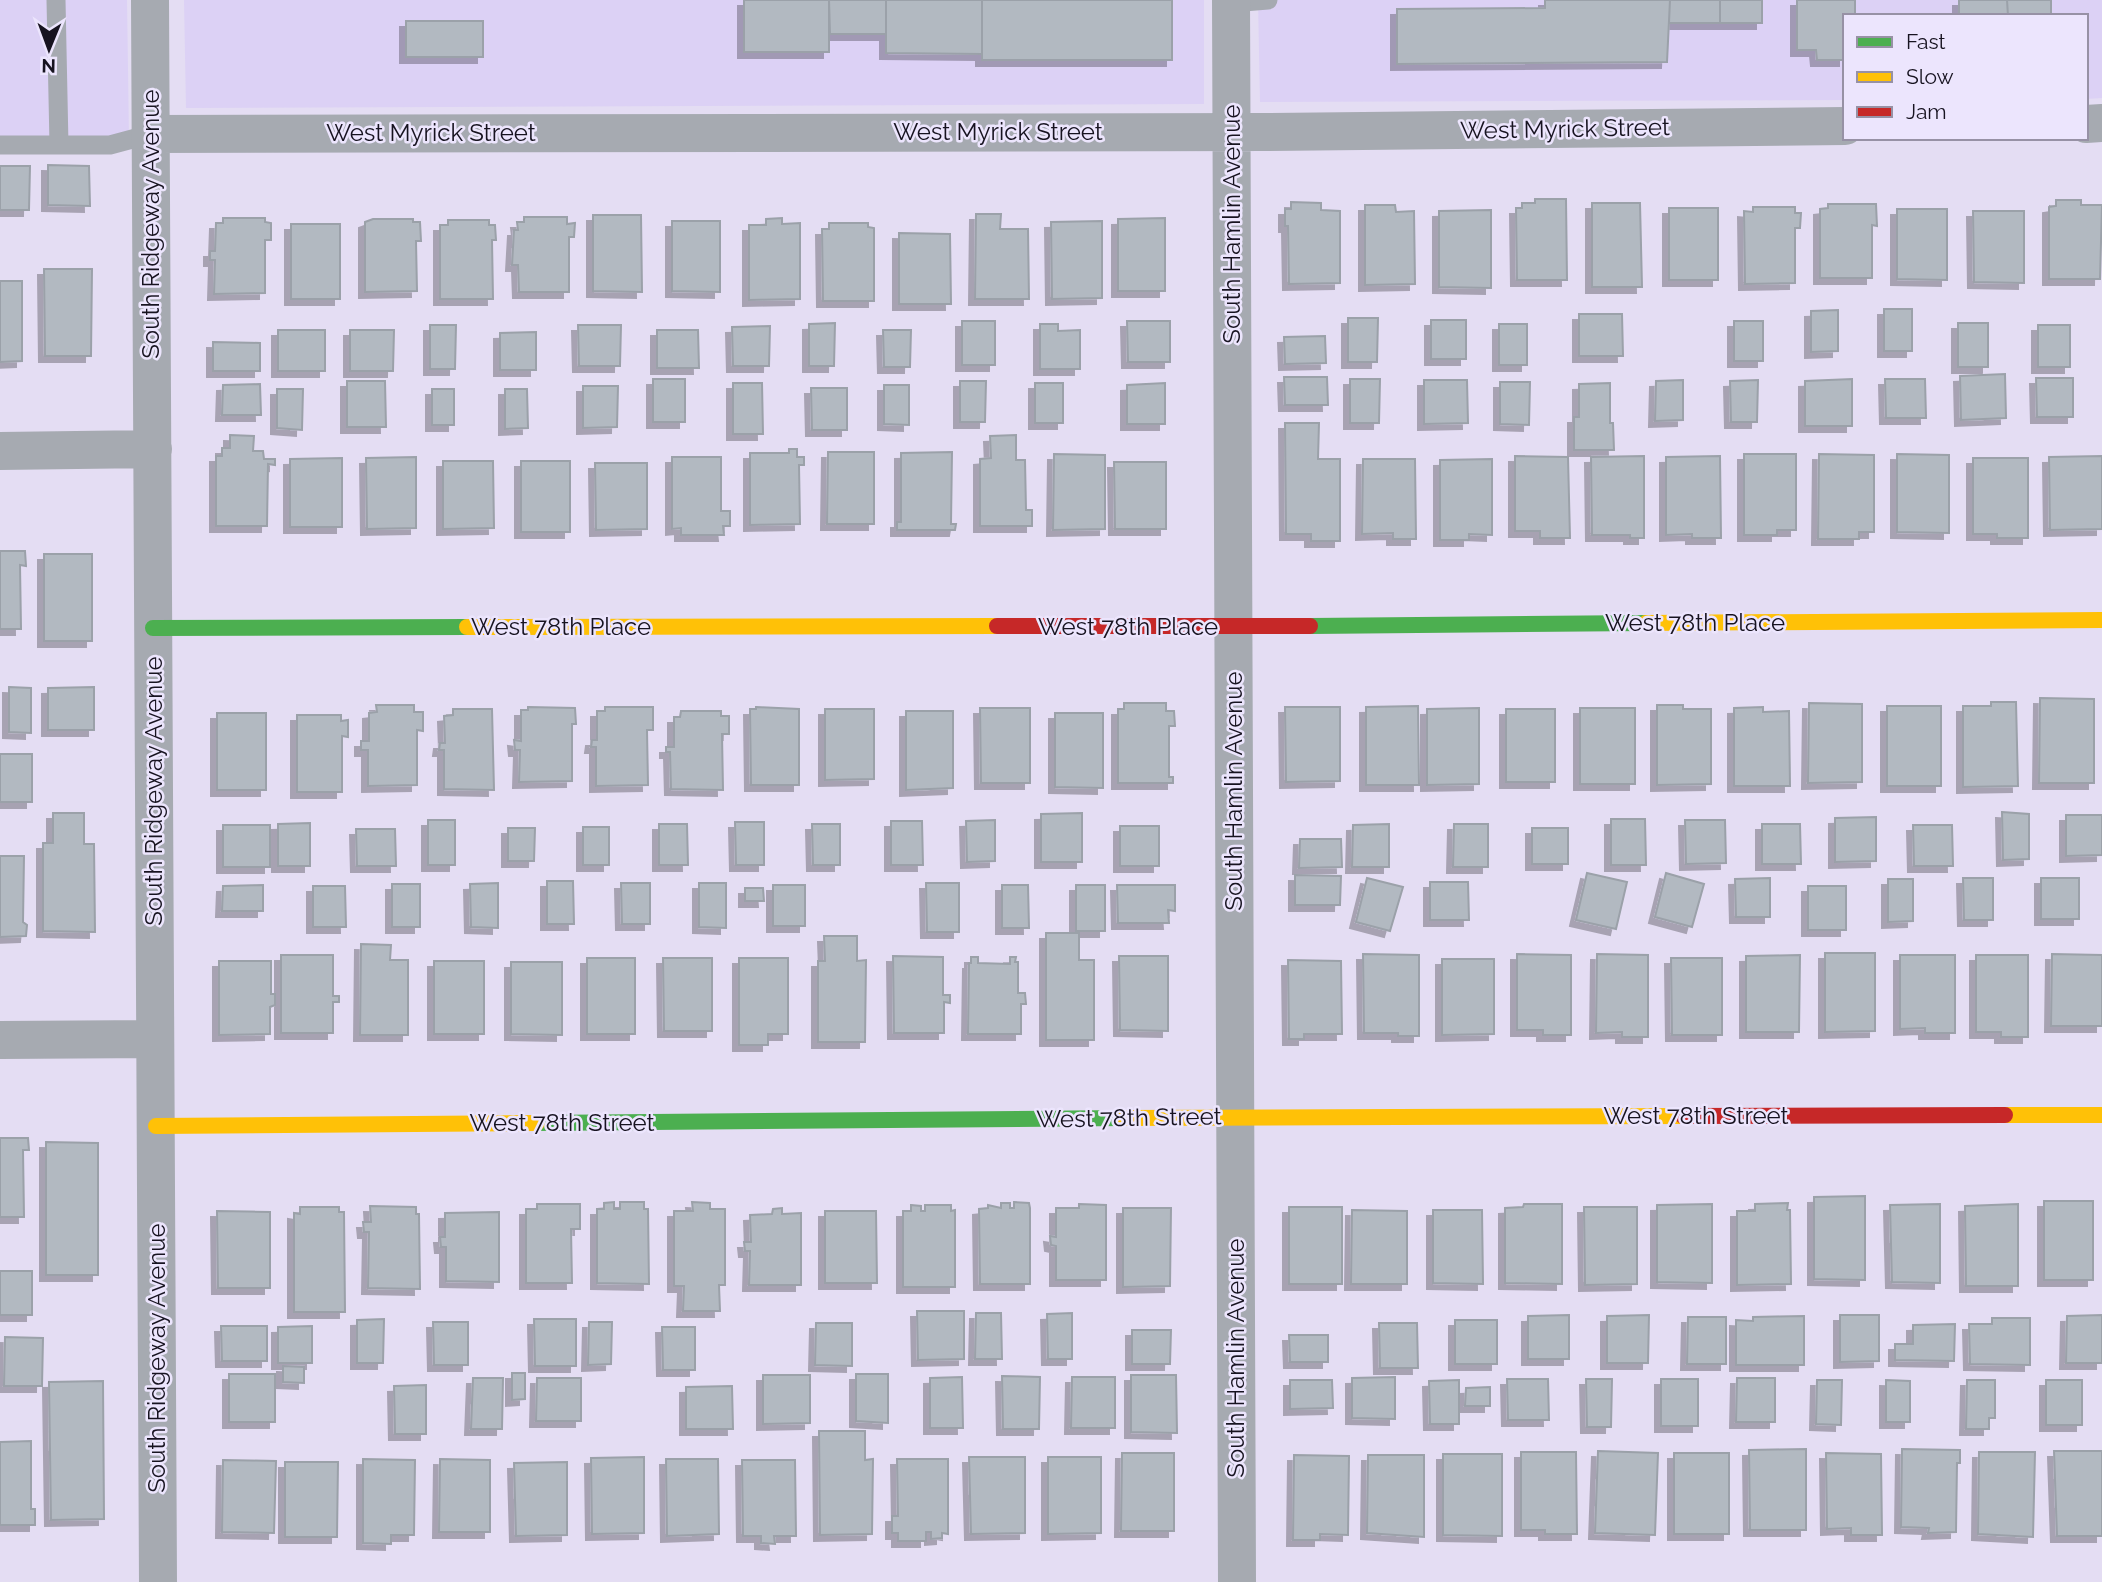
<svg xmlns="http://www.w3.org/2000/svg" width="2102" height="1582" viewBox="0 0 2102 1582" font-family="Raleway,sans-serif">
	<defs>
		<filter id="shadow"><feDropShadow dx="-6" dy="6" stdDeviation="0" flood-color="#0004"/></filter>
	</defs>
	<rect width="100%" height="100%" fill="#e4ddf3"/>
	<path fill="#dcd1f5" d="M0,0H127L129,139L0,145Z
		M184,0H1204V104L186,108Z
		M1258,0H2102V98L2086,99V16H1845V100L1260,102Z"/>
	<path fill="#b2b9c1" stroke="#9ba1a9" stroke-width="2" filter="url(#shadow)" d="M744,0H829V52H744Z
		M829,0H886V34H830Z
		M886,0H982V54L886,53Z
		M982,0H1172V60H982Z
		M1545,0H1670L1667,62L1397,64V9L1545,8Z
		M1670,0H1720V23H1669Z
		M1720,0H1762V23H1720Z
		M1797,0H1855V16H1845V60H1817L1816,50H1797Z
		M1959,0H2007L2008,16H1959Z
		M2007,0H2051V16H2008Z
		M406,21H483V57H406Z
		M48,165L89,166L90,206L48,205Z
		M0,166H30L29,210H0Z
		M1535,199H1566L1567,280H1517L1516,208H1522V203H1535Z
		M2056,200H2081V205H2102L2100,279H2049V207L2056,206Z
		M1291,202L1321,203V210L1340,211V283L1289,284L1288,226H1285V209H1291Z
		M1592,203H1640L1642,287H1592Z
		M1828,204H1876L1877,226L1872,225V278H1820V209L1828,208Z
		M1365,205H1395L1396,212L1414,211L1415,284L1365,285Z
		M1753,207H1795V213H1801L1800,228H1795V283L1745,284L1744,211L1753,212Z
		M1669,208H1718V280H1669Z
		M1897,209H1947V280L1897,279Z
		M1491,210V288L1439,287V211Z
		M1973,211H2024V283L1974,282Z
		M976,214H1001L1000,229H1028L1029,299H975Z
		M593,215H641L642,292L593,291Z
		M524,217H567V224L575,223L574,237H569V292H519L518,265H512L514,230H518L517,222H524Z
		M223,218H265V222L271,223V240H265V293L214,294L215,260H210V251H215L216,223H223Z
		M782,218V224L800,223V299L749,300V225H766V219Z
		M1165,218V291H1118V219Z
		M373,219H413V222H420L421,241H416L417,291L365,292V222Z
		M448,220H489V225H495L496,240H492L493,299H440V225H448Z
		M672,221H720V292L672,291Z
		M1102,221V298L1052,299L1051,222Z
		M829,223H868V227L874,228V301H823L822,229H829Z
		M291,224H340V299H291Z
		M899,233L950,234L951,304H899Z
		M44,269H92L91,356H45Z
		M0,281H22V361L0,362Z
		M1884,309H1912V351H1884Z
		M1838,310V351L1811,352V311Z
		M1579,314H1622L1623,356H1579Z
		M1348,318H1378L1377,362H1348Z
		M1431,320H1466V359H1431Z
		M962,321H995V365H962Z
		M1127,321H1170V362H1128Z
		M1734,321H1763V361H1734Z
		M835,323L834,366H809V324Z
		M1958,323H1988V367H1958Z
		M1040,324H1058V331L1080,330V369H1040Z
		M1499,324H1527V365H1499Z
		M430,325H456L455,369H430Z
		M578,325H621L620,366H579Z
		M2038,325H2070V367H2038Z
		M770,326L769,366H733L732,327Z
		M278,330H325V371H278Z
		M350,330H394L393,371H350Z
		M657,330H698L699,368H657Z
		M883,330H911L910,367H884Z
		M536,332V370H500V333Z
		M1325,336L1326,363L1285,364L1284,337Z
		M213,342L260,343V371H213Z
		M2005,374L2006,418L1961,420L1960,376Z
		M1284,377H1327L1328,405H1285Z
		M2036,378H2073V417H2037Z
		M653,379H685V422H653Z
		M1350,379H1380L1379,423H1350Z
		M1852,379V426H1805V381Z
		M1885,379H1925L1926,418H1886Z
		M1424,380H1467L1468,423L1424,424Z
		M1683,380V420L1655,421L1656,381Z
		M1758,380L1757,422H1731L1730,381Z
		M347,381H385L386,427H347Z
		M960,381H986L985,422H960Z
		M1500,382H1530L1529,425L1500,424Z
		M733,383H762L763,434H733Z
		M1035,383H1063V423H1035Z
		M1165,383V424H1127V385Z
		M1610,383V423H1613L1614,450H1574V417H1579V384Z
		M260,384L261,415H222L223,385Z
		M884,385H909V425L884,424Z
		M583,386H618L617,427L583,428Z
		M811,388H847V430H812Z
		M277,389H303L302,430L277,428Z
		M432,389H454V425H432Z
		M505,389H527L528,428L505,429Z
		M1285,423H1319L1318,459H1340V541H1311V534H1286Z
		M230,435L254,436L253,451H263L264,459H275V465L268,464L267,526H216V456H222V448H230Z
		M1016,435V460H1025L1026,510H1032V526H980V459L991,458L990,436Z
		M789,449H797V457H804V465H799L800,524L750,525V453H789Z
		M828,452H874V524H827Z
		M952,452L951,524H956L955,530H897V522H901V453Z
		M1054,454L1105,455V529L1053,530Z
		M1744,454H1796V530H1777V535H1744Z
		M1819,454L1874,455V532H1859V539H1818Z
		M1897,454L1949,455V533L1897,532Z
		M1515,456L1568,457L1570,538H1540V531H1515Z
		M1644,456V538H1630V535H1592L1591,457Z
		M1720,456L1721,538H1692V534L1666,535V457Z
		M2102,456V529L2050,530L2049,457Z
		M416,457V528L367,529L366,458Z
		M672,457H721V511H730V526H723L724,535H681V528L672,529Z
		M342,458V527H290V459Z
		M1973,458H2028V538H1997V534H1973Z
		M1363,459H1415L1416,539H1393V533L1362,534Z
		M1492,459V535L1469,534V540H1440V460Z
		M443,461H493L494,528L443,529Z
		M521,461H570V532H521Z
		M1114,462H1166V529H1115Z
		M595,463H647V529L596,530Z
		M0,551H25L26,566L20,565L21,629H0Z
		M44,554H92V641H44Z
		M9,687L31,688V733L9,732Z
		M94,687V730H48V688Z
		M2040,698L2094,699V783H2039Z
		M1991,702H2016L2018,786L1963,787V706H1991Z
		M1124,703H1166V711H1174L1175,726H1169V777H1173V783H1118V709H1124Z
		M1809,703L1862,704V782L1808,783Z
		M376,705H414V712H423V731L417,730V785L368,786V750H361V741H369V713L377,712Z
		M1657,705H1683V709H1711V784L1657,785Z
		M1418,706L1419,785H1366V707Z
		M1887,706H1941V786H1887Z
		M528,707L575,708L576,724H572V781L519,782L520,750H515L514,740L521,741V710H528Z
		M605,707H653V730H647L648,785L596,786V747H591L592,740H597V711H605Z
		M756,707L799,709V785H751L750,709H756Z
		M1285,707H1340V781L1286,782Z
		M1763,707V712L1789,711L1790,786H1734V708Z
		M980,708H1030V783H981Z
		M1479,708V784L1427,785V709Z
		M1580,708H1635V784H1580Z
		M453,709H492L494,790L444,789V750H439L440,743H445L444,716L453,715Z
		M825,709H874V779L825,780Z
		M1506,709H1555V782H1506Z
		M681,711H721V716H729V734H722L723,790L671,789L670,752H666V747H674V717H680Z
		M906,711H953V788L906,790Z
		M217,713H266V790H217Z
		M1055,713H1103V788L1055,787Z
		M297,715H341V721L348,720V737L342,736V792H297Z
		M0,754H32V802H0Z
		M2002,812L2029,814V859L2003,860Z
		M53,813H84V844H94L95,932L43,931V843H53Z
		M1082,813V862H1041V814Z
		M2066,815H2102V855L2066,856Z
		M1876,817V861L1835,862V818Z
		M1611,819H1645L1646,865H1611Z
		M428,820H455V865H428Z
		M995,820V861L967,862L966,821Z
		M1685,820H1725L1726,863L1686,864Z
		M891,821H922L923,865H891Z
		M735,822H764V865H736Z
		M310,823V866H278V824Z
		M659,824H687L688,865H659Z
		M812,824H840V865H813Z
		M1389,824V867H1352L1353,825Z
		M1454,824H1488V867H1453Z
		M1762,824H1800L1801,864H1762Z
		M223,825H270V867H223Z
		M1913,825H1952L1953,866H1914Z
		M1120,826H1159V866H1120Z
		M583,827H609V865H583Z
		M508,828H535L534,861H508Z
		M1532,828H1568V864H1532Z
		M356,829H395L396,866H357Z
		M1300,839H1341L1342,867L1299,868Z
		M0,856H24L23,922L27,925L26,936L0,937Z
		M1587,873L1627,882L1616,929L1576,920Z
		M1666,873L1704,884L1692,927L1655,917Z
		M1295,875L1341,876L1340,905H1295Z
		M1367,878L1403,887L1390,931L1356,922Z
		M1770,878V917H1736L1735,879Z
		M1963,878H1993V920H1964Z
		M2041,878H2079V919H2041Z
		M1888,879H1913V921L1888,922Z
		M547,881H573L574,924H547Z
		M1430,882H1468L1469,920H1430Z
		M498,883V928L471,927L470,884Z
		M621,883H650V924H622Z
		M699,883H726V928L699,927Z
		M926,883H959V932H927Z
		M392,884H420V927H392Z
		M263,885V911H222L223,886Z
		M773,885H805V926H773Z
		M1002,885H1028L1029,928H1002Z
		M1076,885H1105V931H1076Z
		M1117,885H1175V911L1168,910L1169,923H1118Z
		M313,886H345L346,927H313Z
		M1808,886H1846V930H1808Z
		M745,888H763L764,901H745Z
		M1046,933H1079V960H1094V1040H1046Z
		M824,936H857V961L866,960L865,1042H818V961H825Z
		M361,944L391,945L390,960H408V1035H360Z
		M1825,953H1875V1031L1825,1032Z
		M1363,954L1419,955V1036H1398V1033H1364Z
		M1517,954L1571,955V1035H1543V1030H1517Z
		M1597,954L1648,955V1037H1622V1032L1596,1033Z
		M2052,954L2102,955V1026H2051Z
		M281,955H333V996H339V1002H333V1033H281Z
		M1800,955L1799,1032H1746V956Z
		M1900,955H1955V1033H1925V1028L1900,1029Z
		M1976,955H2028V1037H2001V1032H1976Z
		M893,956L943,957V995H950V1003L944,1002V1033H894Z
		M1119,956H1168V1031L1120,1030Z
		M971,957H978V963L1010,964V957H1016L1015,962H1018V993H1025L1026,1004H1021V1034H968L969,963H971Z
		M587,958H635V1034H587Z
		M663,958H712V1031H664Z
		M739,958H788V1034H768V1045H739Z
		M1671,958H1722V1035H1672Z
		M1442,959H1494V1034L1442,1035Z
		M1288,960L1341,961L1342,1034H1304V1039H1289Z
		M219,961H271V994H275V1005L270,1007V1034L219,1035Z
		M434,961H484V1034H434Z
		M511,962H562V1035L511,1034Z
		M0,1138H28L29,1150H23L24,1217H0Z
		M46,1142L98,1143V1275H46Z
		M1865,1196V1280L1814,1279V1197Z
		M2044,1201H2093V1280H2044Z
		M614,1202V1209H620V1202H644V1209H648L649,1284L597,1283V1209H604V1203Z
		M692,1202L710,1203V1209H725V1285H719L720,1311H683L684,1286H674V1211H693Z
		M1014,1202L1029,1203L1030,1208V1284H980L979,1209L988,1208V1205L1001,1208V1203H1010V1208H1014Z
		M1788,1203L1787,1210H1790L1791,1284L1737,1285V1211H1755V1204Z
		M537,1204H580V1229H571L572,1283H526V1209H537Z
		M1079,1204L1106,1205V1280H1056V1246L1051,1245L1050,1236L1056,1237V1208H1079Z
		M1524,1204H1562V1284L1505,1283V1208L1523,1207Z
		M1712,1204V1283L1657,1282V1205Z
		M1940,1204V1283L1892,1282L1890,1205Z
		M2018,1204V1286H1966L1965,1206Z
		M911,1205L921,1206V1211H925V1205H951V1211L955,1210V1287H903V1211H911Z
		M370,1206L416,1207V1214H419L420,1289L368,1288L369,1232H364L363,1222H371Z
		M300,1207H339V1212H344L345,1312H294V1213L300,1214Z
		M1289,1207H1342V1284H1289Z
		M1584,1207H1637V1284L1585,1285Z
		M782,1208V1214L801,1213V1285H749L750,1251H745L744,1242H751L750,1215L772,1214L773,1209Z
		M1123,1208H1171L1170,1286L1123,1287Z
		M1352,1210L1407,1211V1284H1351Z
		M1433,1210H1482L1483,1284L1433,1283Z
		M217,1211L270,1212V1288H218Z
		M825,1211H876L877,1283H825Z
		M499,1212V1282L446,1281V1247H441L440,1237H445V1213Z
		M0,1271H32V1315H0Z
		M917,1311H964V1359L918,1360Z
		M976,1313H1001L1002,1359H975Z
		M1072,1313V1359H1048L1047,1314Z
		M1569,1315V1359H1528V1316Z
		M1649,1315L1648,1363H1607V1316Z
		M1840,1315H1879V1361L1840,1362Z
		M2102,1315V1363H2066L2067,1316Z
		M1804,1316V1365H1736V1320L1753,1321V1317Z
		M1688,1317H1726V1364H1687Z
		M1992,1318H2030V1365L1970,1364L1969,1324H1992Z
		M384,1319L383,1363H357V1320Z
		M534,1319H576V1366H535Z
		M1455,1320H1497V1364H1455Z
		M433,1322H468V1365H434Z
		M589,1322H612L611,1364L588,1365Z
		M816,1323H852V1366L815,1365Z
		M1379,1323H1417L1418,1368H1380Z
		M1955,1324L1954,1361L1895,1360V1344H1913V1325Z
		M221,1326H267V1361H222Z
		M312,1326V1363H278V1327Z
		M662,1327H695V1370H663Z
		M1132,1330H1171L1170,1364H1132Z
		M1289,1335H1328V1362H1290Z
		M5,1337L43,1338L42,1386H4Z
		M283,1366L304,1367V1383L283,1382Z
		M512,1373H525V1399L512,1400Z
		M229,1374H275V1422H229Z
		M856,1374H888V1423L856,1421Z
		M763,1375H810V1423L763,1424Z
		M1131,1375H1176L1177,1433L1131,1432Z
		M1002,1376L1040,1377L1039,1429H1003Z
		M962,1377L963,1428H930V1378Z
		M1072,1377H1115V1428H1071Z
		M1395,1377V1419L1352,1418V1378Z
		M473,1378H503L502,1429H471Z
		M537,1378H581V1421H536Z
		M1737,1378H1775V1422H1736Z
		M1507,1379H1548L1549,1420H1508Z
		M1586,1379H1612L1611,1427H1587Z
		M1661,1379H1698V1426H1661Z
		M1290,1380H1332L1333,1408L1290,1409Z
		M1459,1380V1424H1430L1429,1381Z
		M1817,1380H1842L1841,1425L1816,1424Z
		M1886,1380L1910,1381V1422H1886Z
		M1967,1380H1995V1418H1989V1429H1966Z
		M2046,1380H2082V1425H2046Z
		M103,1381L104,1519L51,1520L49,1382Z
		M426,1385V1434H395L394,1386Z
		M732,1386L733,1429H686V1387Z
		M1490,1387V1406H1465L1466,1388Z
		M819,1431H865V1460L873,1459L872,1534L820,1535Z
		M31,1441V1509H35V1525H0V1442Z
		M1806,1449V1530H1750L1749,1450Z
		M1902,1449L1960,1450V1463H1957L1956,1532L1928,1533L1929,1528L1901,1527Z
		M1598,1451L1658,1453L1655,1535L1595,1533Z
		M2054,1451H2102V1536H2057Z
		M1521,1452H1576L1577,1534H1545V1530H1521Z
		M1979,1452H2035L2033,1537L1978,1534Z
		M1122,1453H1174V1531H1121Z
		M1674,1453H1729V1534H1674Z
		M1826,1453L1881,1454L1882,1535H1851V1528L1827,1529Z
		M1443,1454H1502V1536L1443,1535Z
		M1294,1455L1349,1456L1348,1535L1320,1534V1540H1293Z
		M1368,1455H1424V1537L1367,1533Z
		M644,1457V1533L592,1534L591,1458Z
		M969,1457H1025V1533L971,1534Z
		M1048,1457H1101V1533L1048,1534Z
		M363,1459L415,1460L414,1535H391V1544L363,1543Z
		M440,1459L490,1460V1532H439Z
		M666,1459H718L719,1534L667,1536Z
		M897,1459H948V1534L942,1533V1538L931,1539V1532H926V1541H898V1533H892V1516H898Z
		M223,1460L276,1461L274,1533L222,1532Z
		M742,1460H795L796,1536H774L775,1544L761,1543V1536H743Z
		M285,1462H338L337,1537H285Z
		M567,1462V1535L516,1536L514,1463Z"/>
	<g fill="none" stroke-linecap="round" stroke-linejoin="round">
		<path stroke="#a6aab1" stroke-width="19" d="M56,0L59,145
			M1231,3L1268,0
			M0,145H110L151,134"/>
		<path stroke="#a6aab1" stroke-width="38" d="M150,0L158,1582
			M1231,0L1237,1582
			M2086,124L2102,123
			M151,134L1268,132L1845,126
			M0,451L153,449
			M0,1040L155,1039"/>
		<path stroke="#4caf50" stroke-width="16" d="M1310,626L1646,623
			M153,628L467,627
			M537,1123L1125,1118"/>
		<path stroke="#ffc107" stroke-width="16" d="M1646,623L2102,620
			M467,627L997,626
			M2005,1115H2102
			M1125,1118L1683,1116
			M156,1126L537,1123"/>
		<path stroke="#c62828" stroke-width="16" d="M997,626H1310
			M1683,1116L2005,1115"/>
	</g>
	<g text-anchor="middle" stroke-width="5" stroke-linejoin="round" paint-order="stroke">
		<g font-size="24" fill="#171320" stroke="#ece5fd">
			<text transform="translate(1565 129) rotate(-1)" y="8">West Myrick Street</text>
			<text x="998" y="140">West Myrick Street</text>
			<text x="431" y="141">West Myrick Street</text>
			<text transform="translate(151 224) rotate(-90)" y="8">South Ridgeway Avenue</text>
			<text transform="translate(1232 224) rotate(-90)" y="8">South Hamlin Avenue</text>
			<text x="1695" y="631">West 78th Place</text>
			<text x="561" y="635">West 78th Place</text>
			<text x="1128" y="635">West 78th Place</text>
			<text transform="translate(154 791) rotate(-90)" y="8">South Ridgeway Avenue</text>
			<text transform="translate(1234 791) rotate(-90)" y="8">South Hamlin Avenue</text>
			<text x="1696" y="1124">West 78th Street</text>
			<text transform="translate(1129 1118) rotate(-1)" y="8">West 78th Street</text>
			<text x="562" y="1131">West 78th Street</text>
			<text transform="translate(157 1358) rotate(-90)" y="8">South Ridgeway Avenue</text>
			<text transform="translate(1236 1358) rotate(-90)" y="8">South Hamlin Avenue</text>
		</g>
	</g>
	<rect x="1843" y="14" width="245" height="126" fill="#ece5fd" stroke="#9791a5" stroke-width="2"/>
	<rect x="1857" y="37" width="35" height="10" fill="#4caf50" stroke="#9791a5" stroke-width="2"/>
	<text x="1906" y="49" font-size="21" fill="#171320">Fast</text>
	<rect x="1857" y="72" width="35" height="10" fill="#ffc107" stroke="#9791a5" stroke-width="2"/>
	<text x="1906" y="84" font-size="21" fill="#171320">Slow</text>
	<rect x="1857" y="107" width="35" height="10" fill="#c62828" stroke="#9791a5" stroke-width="2"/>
	<text x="1906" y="119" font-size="21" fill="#171320">Jam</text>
	<g transform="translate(49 49) rotate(181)" stroke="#ece5fd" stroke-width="5" paint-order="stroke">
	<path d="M0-5L12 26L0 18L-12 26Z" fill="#171320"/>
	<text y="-10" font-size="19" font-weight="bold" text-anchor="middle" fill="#171320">N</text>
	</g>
</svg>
